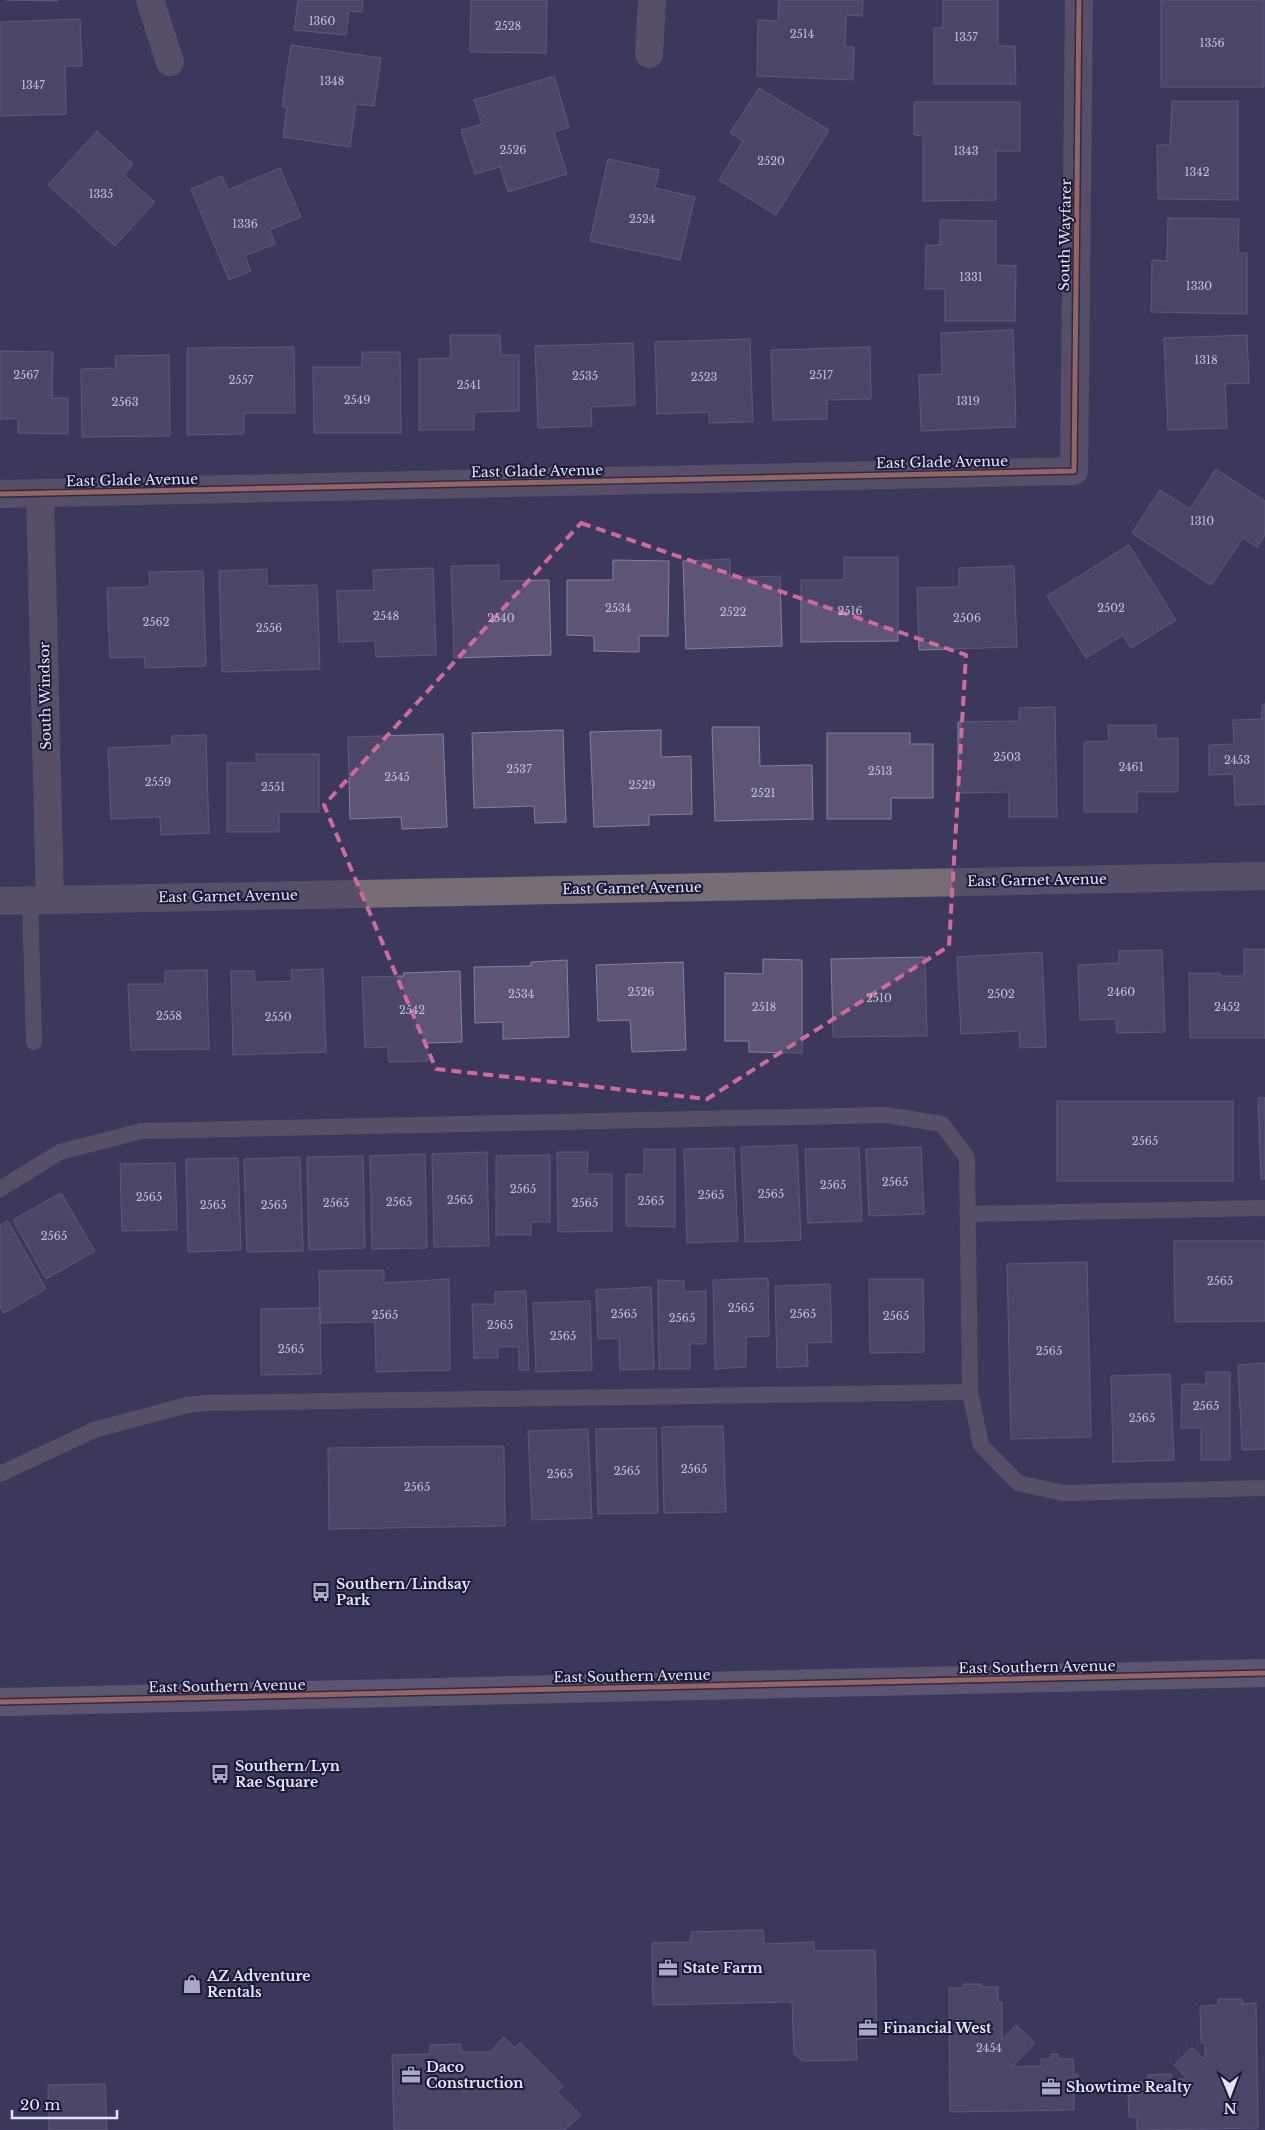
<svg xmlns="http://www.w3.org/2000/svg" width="1265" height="2130" viewBox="0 0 1265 2130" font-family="'Libre Baskerville',serif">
	<rect width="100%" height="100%" fill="#3d395c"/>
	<path fill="#5d5573" stroke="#887f9d" d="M6,0H58V1Z
		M298,0H363L362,12L349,11L346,35L294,30Z
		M471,0H547L546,53L470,52Z
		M779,0H863L862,16L846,15L845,47H854L853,80L757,76L758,20L778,21Z
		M943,0H998V46H1015L1016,84H934V28H943Z
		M1161,0H1264V87H1161Z
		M80,19L82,66H65L66,114L0,116V22Z
		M291,45L381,58L374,106L356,104L350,147L283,137L287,107L282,106Z
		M554,76L569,127L554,132L567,174L508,192L500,167L475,174L461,130L482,124L474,100Z
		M759,88L829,130L776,215L719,180L743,141L730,133Z
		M1172,101H1238V200L1158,199L1157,145H1170Z
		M914,102H1020V151H996V200L923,201V136L914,135Z
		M97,131L133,164L124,175L155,202L115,246L48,185Z
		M608,159L659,170L655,188L695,197L680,260L590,241Z
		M280,168L301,217L270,230L275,244L245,256L251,271L229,280L191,189L222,176L228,190Z
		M1168,218L1239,219L1238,253H1247V314L1151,312L1152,260L1167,261Z
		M940,220L996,221V265L1016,266L1015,321H945V289H925L926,245H940Z
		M1013,330L1016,427L921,431L919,375L942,374L941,333Z
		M450,335H500L501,355H519V411L474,412V430H419V359L451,358Z
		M1247,335L1249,383L1225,384L1227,428L1168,430L1164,338Z
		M750,339L753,422L709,423V412L657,414L655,342Z
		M633,343L635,405L591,407L592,426L538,428L535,346Z
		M294,347L295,413H244V434L187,435V348Z
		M870,347L871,399L827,400V419L773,420L771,350Z
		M0,351L53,352L52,398H68V434L18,433V419H0Z
		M362,352H400L401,433H314L313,367H362Z
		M169,355L170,436L82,437L81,369L116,368L115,356Z
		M1216,469L1265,501V535L1257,547L1243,538L1211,585L1132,533L1160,490L1190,509Z
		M1129,545L1176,620L1131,648L1123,635L1086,658L1047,596Z
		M844,557H898V641L801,642V580H844Z
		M730,559V578L780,576L782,646L686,649L683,561Z
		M613,560L669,561L668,636H639V652L594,651V636L567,635V580H613Z
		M499,565V581L549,580L551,655L454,658L451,566Z
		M1014,566L1017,647L919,650L917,588L959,587V568Z
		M433,568L436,655L376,657L375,641L339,642L337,591L374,590L373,570Z
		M267,569V586L317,585L320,669L222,672L219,571Z
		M203,571L206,666L145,668L144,657L110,658L107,588L150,587L149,572Z
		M1262,704H1265V804L1235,805L1234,774L1209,775V745L1234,744L1233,720L1262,719Z
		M1055,707L1057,817H1009V792L958,793V722L1019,721V708Z
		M1108,725H1156V739L1178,738V792H1137V812H1084V742L1109,741Z
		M712,727H759L760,766L812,765L813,819L715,821Z
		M563,730L566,822L535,823L534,806L474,808L472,733Z
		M661,730V757L691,756L692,814L649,815V825L594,827L590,732Z
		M827,733H910V744H933V798H891V819H827Z
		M443,734L447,827L402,829L401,817L350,819L348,737Z
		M206,735L209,833L161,835L160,817L111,819L108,748L172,745L171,736Z
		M256,754H319V812H279V832H227V763H256Z
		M1244,949H1265V1038H1190L1189,973H1220V976H1244Z
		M1162,950L1165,1032L1117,1033L1116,1019L1080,1020L1078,965L1119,963V951Z
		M1042,952L1046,1047L1020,1048L1019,1031L961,1034L957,957Z
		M925,957L927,1036L833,1037L831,959Z
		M763,959L802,960V1053L749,1052V1041H725V973L763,974Z
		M567,960L569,1037L503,1039V1022L475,1023L474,967L531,966V962Z
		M683,962L686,1050L632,1052L630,1020L598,1021L596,965Z
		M323,969L326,1052L233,1055L231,971H254L255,982L292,981L291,970Z
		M207,970L209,1049L131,1050L128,984H165V971Z
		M460,971L462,1042L427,1043L428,1061L389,1062L388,1047L365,1048L362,977L404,976L403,973Z
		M1258,1098H1265V1179H1261Z
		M1057,1101H1233V1181H1057Z
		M797,1145L801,1240L745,1242L741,1147Z
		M921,1147L924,1214L869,1216L866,1149Z
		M734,1148L738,1241L687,1243L684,1149Z
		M859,1148L862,1221L808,1223L805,1149Z
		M644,1149H675V1227L626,1226V1174L644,1175Z
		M487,1152L489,1246L434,1247L432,1154Z
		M557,1152H588L587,1174H612V1231L558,1232Z
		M425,1154L427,1248L372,1249L370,1156Z
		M550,1155V1222H531V1235H496V1156Z
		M363,1156L365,1248L309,1250L307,1157Z
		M300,1157L303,1251L247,1252L244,1159Z
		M238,1158L241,1250L188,1252L186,1159Z
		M175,1163L177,1230L122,1231L120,1164Z
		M61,1193L95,1251L46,1279L13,1220Z
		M8,1221L46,1289L4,1313L0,1306V1225Z
		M1174,1241H1265V1321L1175,1322Z
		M1087,1262L1091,1437L1011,1439L1007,1264Z
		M384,1270V1283L449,1279L450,1370L376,1372L375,1322L320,1323L319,1271Z
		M768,1278L769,1336L746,1337V1367L715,1369L713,1280Z
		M869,1279H923L924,1352L870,1353Z
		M658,1280L684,1281V1292L706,1291V1344H690V1369H659Z
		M830,1284L832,1342L807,1343L808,1366L777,1368L775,1286Z
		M651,1287L654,1369L620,1370L619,1338L598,1339L596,1290Z
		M526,1291L529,1370H519V1347H498V1358H474L472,1304H495V1292Z
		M590,1301L592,1370L536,1372L533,1303Z
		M320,1308L321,1374L261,1375V1309Z
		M1265,1363V1449L1242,1450L1238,1365Z
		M1206,1372H1230V1460H1201V1428H1181L1182,1384H1206Z
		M1170,1374L1174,1460L1113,1462L1111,1376Z
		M723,1426L726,1512L664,1513L662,1427Z
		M656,1428L658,1513L598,1514L596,1429Z
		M588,1429L592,1518L532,1520L528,1431Z
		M504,1446L505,1526L329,1529L328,1448Z
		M763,1930L764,1944L814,1942V1951L875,1950L877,2038L856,2039L857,2060L803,2061L794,2054L792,2002L653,2005L652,1943L691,1942V1932Z
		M964,1984H981V1987H998V2002H1002V2040L1016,2025L1035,2043L1012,2067L1041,2066V2059H1051V2054H1058V2059H1073L1074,2074H1078V2093H1074V2110L950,2112L949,1988H964Z
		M1218,1999H1242V2004L1256,2003L1258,2128L1137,2130V2117H1129L1128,2095H1132V2082H1148V2075L1171,2074V2079H1187L1174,2065L1192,2047L1205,2060V2043H1201L1200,2006L1218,2005Z
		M504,2037L515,2048L520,2043L563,2086L557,2092L581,2115L565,2130H394L392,2055L430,2054V2045L461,2044V2052H491Z
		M105,2084L107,2130H49L48,2085Z"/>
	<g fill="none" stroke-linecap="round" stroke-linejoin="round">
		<path stroke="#786c77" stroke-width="16" d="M30,900L34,1042
			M0,1189L60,1152L141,1131L886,1115L942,1124L967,1158L970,1392L981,1445L1018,1483L1063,1493L1265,1488
			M969,1214L1265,1208
			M0,1474L94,1430L187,1405L206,1403L970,1392"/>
		<path stroke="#786c77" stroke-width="28" d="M150,0L170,62
			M649,54L652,0
			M40,493L50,900
			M0,494L1074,471L1079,0
			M0,901L1265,876"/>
		<path stroke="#867885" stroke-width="28" d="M0,1702L1265,1673"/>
		<g stroke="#1b1936" stroke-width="8">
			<path id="cycleway" d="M0,494L1074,471L1079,0
				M0,1702L1265,1673"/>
		</g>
		<use href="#cycleway" stroke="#fa9b69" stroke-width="5"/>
	</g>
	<path d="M0 0H1265V2130H0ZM581,523L966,655L949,946L707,1099L436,1069L324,805Z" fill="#3d395c" fill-opacity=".55" fill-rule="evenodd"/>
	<path fill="none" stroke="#d06a9c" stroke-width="4" stroke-dasharray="10 6" stroke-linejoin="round" d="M581,523L966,655L949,946L707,1099L436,1069L324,805Z"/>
	<defs>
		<g id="bus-bare" transform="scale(1.5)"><path d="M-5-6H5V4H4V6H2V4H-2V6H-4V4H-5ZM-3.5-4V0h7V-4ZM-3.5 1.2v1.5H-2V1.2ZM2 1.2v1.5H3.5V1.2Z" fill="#aaa9c5" stroke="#1b1936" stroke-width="2.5" paint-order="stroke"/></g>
		<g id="office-bare" transform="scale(1.5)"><path d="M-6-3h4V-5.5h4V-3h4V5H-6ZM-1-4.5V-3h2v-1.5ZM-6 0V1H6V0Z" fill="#aaa9c5" stroke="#1b1936" stroke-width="2.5" paint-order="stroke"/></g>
		<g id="shop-bare" transform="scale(1.5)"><path d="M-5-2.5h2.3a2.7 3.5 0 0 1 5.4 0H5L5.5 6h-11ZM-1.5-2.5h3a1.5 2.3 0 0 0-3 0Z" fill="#aaa9c5" stroke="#1b1936" stroke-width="2.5" paint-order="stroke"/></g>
	</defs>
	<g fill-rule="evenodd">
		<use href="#bus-bare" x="321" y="1592"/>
		<use href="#bus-bare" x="220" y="1774"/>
		<use href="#office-bare" x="668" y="1968"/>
		<use href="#shop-bare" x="192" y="1984"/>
		<use href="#office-bare" x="868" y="2028"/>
		<use href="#office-bare" x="411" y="2075"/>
		<use href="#office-bare" x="1051" y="2087"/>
	</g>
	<g text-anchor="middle" stroke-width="4" stroke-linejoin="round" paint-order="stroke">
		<g font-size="11" fill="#c2c1da">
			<text x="322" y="25">1360</text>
			<text x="508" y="30">2528</text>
			<text x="802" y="38">2514</text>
			<text x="966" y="41">1357</text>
			<text x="1212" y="47">1356</text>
			<text x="332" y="85">1348</text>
			<text x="33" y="89">1347</text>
			<text x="513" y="154">2526</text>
			<text x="966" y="155">1343</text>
			<text x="771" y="165">2520</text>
			<text x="1197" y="176">1342</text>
			<text x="101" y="198">1335</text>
			<text x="642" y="223">2524</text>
			<text x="245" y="228">1336</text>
			<text x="971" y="281">1331</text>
			<text x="1199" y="290">1330</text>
			<text x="1206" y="364">1318</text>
			<text x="26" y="379">2567</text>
			<text x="821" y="379">2517</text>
			<text x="585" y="380">2535</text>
			<text x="704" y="381">2523</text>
			<text x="241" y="384">2557</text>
			<text x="469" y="389">2541</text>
			<text x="357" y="404">2549</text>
			<text x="968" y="405">1319</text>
			<text x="125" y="406">2563</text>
			<text x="1202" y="525">1310</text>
			<text x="618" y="612">2534</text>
			<text x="1111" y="612">2502</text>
			<text x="850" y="615">2516</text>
			<text x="733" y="616">2522</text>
			<text x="386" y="620">2548</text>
			<text x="501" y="622">2540</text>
			<text x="967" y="622">2506</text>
			<text x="156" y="626">2562</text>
			<text x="269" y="632">2556</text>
			<text x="1007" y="761">2503</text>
			<text x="1237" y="764">2453</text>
			<text x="1131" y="771">2461</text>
			<text x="519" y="773">2537</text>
			<text x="880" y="775">2513</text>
			<text x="397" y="781">2545</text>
			<text x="158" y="786">2559</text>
			<text x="642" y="789">2529</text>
			<text x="273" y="791">2551</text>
			<text x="763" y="797">2521</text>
			<text x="641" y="996">2526</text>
			<text x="1121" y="996">2460</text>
			<text x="521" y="998">2534</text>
			<text x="1001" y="998">2502</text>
			<text x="879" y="1002">2510</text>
			<text x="764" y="1011">2518</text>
			<text x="1227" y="1011">2452</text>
			<text x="412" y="1014">2542</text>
			<text x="169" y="1020">2558</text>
			<text x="278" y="1021">2550</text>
			<text x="1145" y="1145">2565</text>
			<text x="895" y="1186">2565</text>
			<text x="833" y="1189">2565</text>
			<text x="523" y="1193">2565</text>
			<text x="771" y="1198">2565</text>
			<text x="711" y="1199">2565</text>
			<text x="149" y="1201">2565</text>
			<text x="460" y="1204">2565</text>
			<text x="651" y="1205">2565</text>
			<text x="399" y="1206">2565</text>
			<text x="336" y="1207">2565</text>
			<text x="585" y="1207">2565</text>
			<text x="213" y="1209">2565</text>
			<text x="274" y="1209">2565</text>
			<text x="54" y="1240">2565</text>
			<text x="1220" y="1285">2565</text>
			<text x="741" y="1312">2565</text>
			<text x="624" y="1318">2565</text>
			<text x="803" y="1318">2565</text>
			<text x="385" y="1319">2565</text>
			<text x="896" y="1320">2565</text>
			<text x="682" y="1322">2565</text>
			<text x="500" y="1329">2565</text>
			<text x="563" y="1340">2565</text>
			<text x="291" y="1353">2565</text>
			<text x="1049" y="1355">2565</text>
			<text x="1206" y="1410">2565</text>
			<text x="1142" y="1422">2565</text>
			<text x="694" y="1473">2565</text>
			<text x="627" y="1475">2565</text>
			<text x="560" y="1478">2565</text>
			<text x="417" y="1491">2565</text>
			<text x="989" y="2052">2454</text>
		</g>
		<g font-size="14" fill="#e4e5fd" stroke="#1b1936">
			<text transform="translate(1065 235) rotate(-89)" y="5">South Wayfarer</text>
			<text transform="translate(942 462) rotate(-1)" y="5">East Glade Avenue</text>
			<text transform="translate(537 471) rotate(-1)" y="5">East Glade Avenue</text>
			<text transform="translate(132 480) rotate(-1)" y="5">East Glade Avenue</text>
			<text transform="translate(45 696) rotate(-91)" y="5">South Windsor</text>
			<text transform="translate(1037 880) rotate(-1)" y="5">East Garnet Avenue</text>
			<text transform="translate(632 888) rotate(-1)" y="5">East Garnet Avenue</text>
			<text transform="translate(228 896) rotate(-1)" y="5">East Garnet Avenue</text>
			<text transform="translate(1037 1667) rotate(-1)" y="5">East Southern Avenue</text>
			<text transform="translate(632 1676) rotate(-1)" y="5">East Southern Avenue</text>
			<text transform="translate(227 1686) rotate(-1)" y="5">East Southern Avenue</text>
		</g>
		<g font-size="14" font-weight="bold" fill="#e4e5fd" stroke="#1b1936" text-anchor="start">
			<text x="336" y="1589">Southern/Lindsay<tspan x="336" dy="16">Park</tspan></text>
			<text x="235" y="1771">Southern/Lyn<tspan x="235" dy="16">Rae Square</tspan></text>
			<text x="683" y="1973">State Farm</text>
			<text x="207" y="1981">AZ Adventure<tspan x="207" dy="16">Rentals</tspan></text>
			<text x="883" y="2033">Financial West</text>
			<text x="426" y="2072">Daco<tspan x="426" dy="16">Construction</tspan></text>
			<text x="1066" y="2092">Showtime Realty</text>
		</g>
	</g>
	<g transform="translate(1230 2095) rotate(179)" stroke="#1b1936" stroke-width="4" paint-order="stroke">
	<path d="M0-4L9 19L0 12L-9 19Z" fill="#e4e5fd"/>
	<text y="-8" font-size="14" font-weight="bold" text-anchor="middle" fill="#e4e5fd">N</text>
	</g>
	<path d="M12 2110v8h105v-8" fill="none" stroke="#e4e5fd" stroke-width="2.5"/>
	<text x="20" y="2110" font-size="15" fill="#e4e5fd" stroke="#1b1936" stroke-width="4" paint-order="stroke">20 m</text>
</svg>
